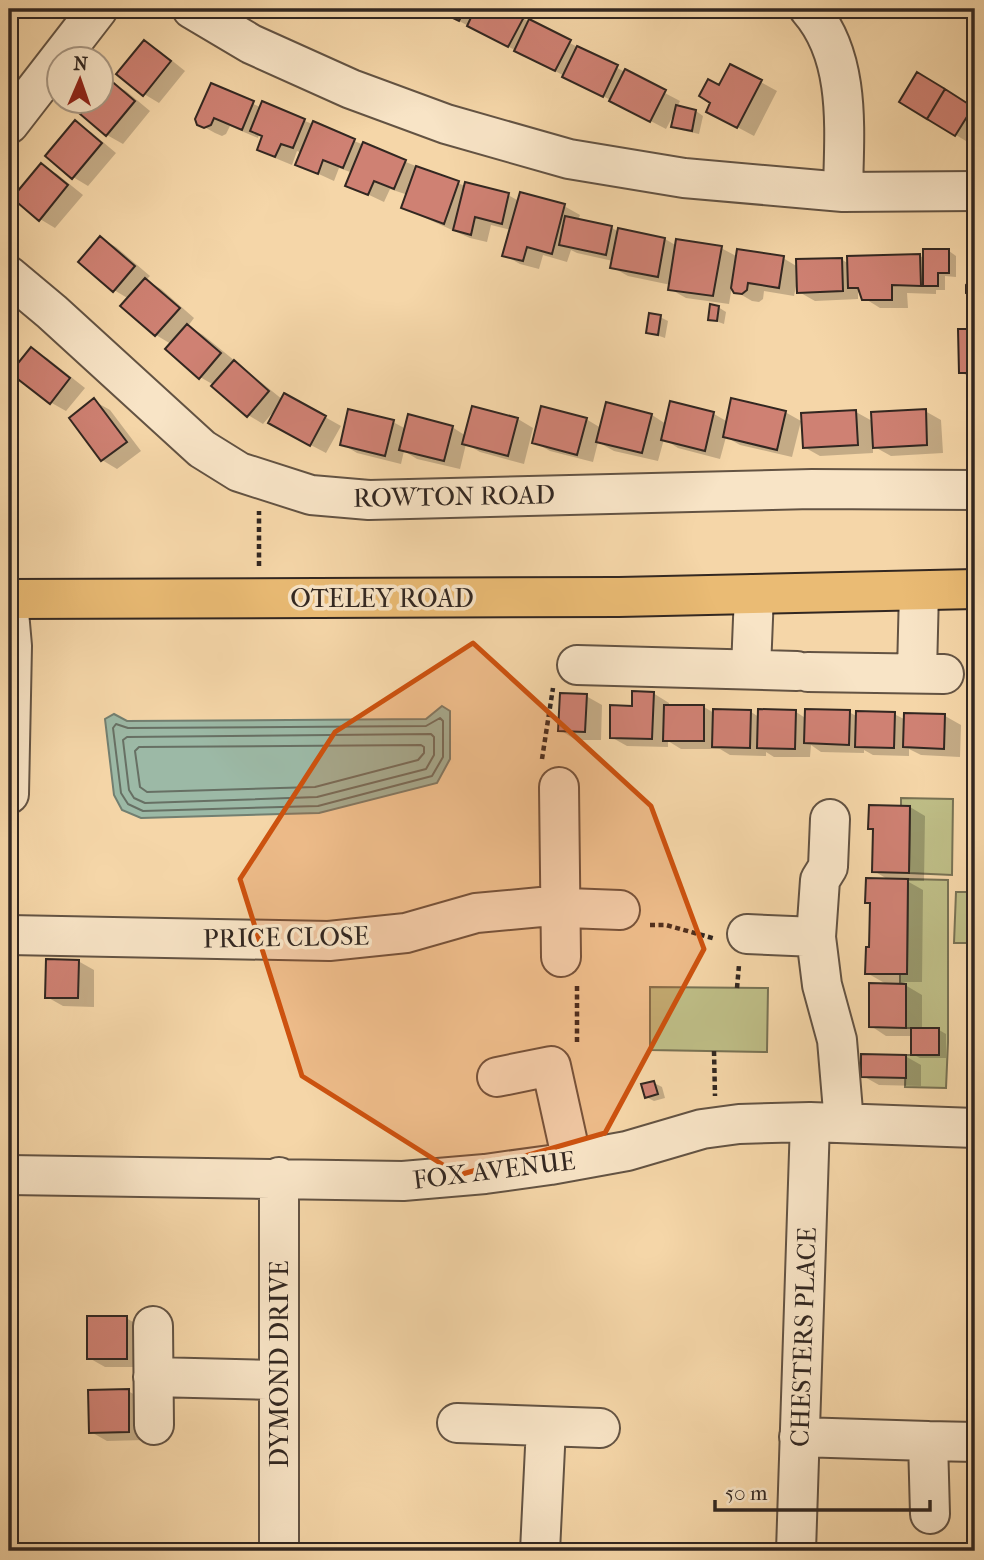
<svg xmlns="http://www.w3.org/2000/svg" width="984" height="1560" viewBox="0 0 984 1560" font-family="'IM FELL French Canon',serif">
	<rect width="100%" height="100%" fill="#f5d6a8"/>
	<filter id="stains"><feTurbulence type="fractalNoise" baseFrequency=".00286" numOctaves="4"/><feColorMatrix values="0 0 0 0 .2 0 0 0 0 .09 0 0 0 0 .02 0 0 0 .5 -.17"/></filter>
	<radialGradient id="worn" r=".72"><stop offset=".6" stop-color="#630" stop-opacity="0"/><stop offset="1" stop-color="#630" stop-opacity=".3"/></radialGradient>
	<path fill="#bebd86" stroke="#787254" stroke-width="2" d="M901,798L953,799L952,875L909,873L910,806H901Z
		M908,879L948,880V1042L946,1088L905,1087L906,1055H938L939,1028H906V984L900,983V974H907Z
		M956,892H975V943H954Z
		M650,987L768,988L767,1052L650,1050Z"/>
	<path fill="#9cb9a6" stroke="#727f71" stroke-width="2" d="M442,706L450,711V759L437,783L319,813L141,818L122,810L114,795L105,719L114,714L127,721L426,719Z"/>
	<path fill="#0003" d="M436,9H505L680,101L677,107L696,111L703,116L699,134L681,130L673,126L675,112L666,129Z
		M144,42L160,51L185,71L159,103L144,94Z
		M731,66L777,91L754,136L724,120L720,87Z
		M110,82L126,91L150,111L123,144L107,135L83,114L93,102H102V92Z
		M934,83L975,109V137L971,144L956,135Z
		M212,85L262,108L263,104L465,186L508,195L519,201L564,206L580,215L578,221L612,228L619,232V230L665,239L677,246L721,248L738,257L783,258L798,267L841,259L849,264L920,256L925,259L949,251L956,256V277L945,276V290H936V294L907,293L908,308H880L864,298L858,292V299L815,301L799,292L797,281L794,296L764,291L763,299L759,302L752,301L735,291L732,286L729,304L686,298L670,289L671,285L628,276L612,267L613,261L577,253L571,250L567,262L543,255L539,269L520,264L504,255L511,230L491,225L487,242L470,238L403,208L408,195L390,189L384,202L348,185L353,173L339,168L334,181L297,164L302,153L297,151L292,165L275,158L259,149L264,137L259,134L258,138L230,126L226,134L222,136L215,133L199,124Z
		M75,122L91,132L116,153L88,186L73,177Z
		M41,165L57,174L83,195L55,228L40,219Z
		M100,238L116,247L150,276L146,280L161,289L194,318L188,326L203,335L283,400L325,417L341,426L326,453L286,432L274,411L263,424L248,415L214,385L200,377L171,344L156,335L129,299L114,290Z
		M718,307L726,312L724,324L710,319Z
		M660,317L668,321L665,338L648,332Z
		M9,331L18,338L9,349Z
		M960,331H975V387L969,383V377L961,372Z
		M31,349L47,358L85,388L66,411L50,402Z
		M94,401L110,410L141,451L117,469L102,460Z
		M672,403L714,414L728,422L785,412L801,421L792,457L740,445L726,437L720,459L678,448L664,439L658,461L614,451L598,442L593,462L550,451L534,442L586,419L601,428L652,415L666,424Z
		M925,411L941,420L943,453L891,456L873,446V453L820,456L804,447L856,412L874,422Z
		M518,419L533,428L524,464L480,452L466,444L460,469L417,459L404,451L401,464L357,453L342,444L393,422L406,429L452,427L466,436Z
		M9,464L11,496H9Z
		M653,693L669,703V707H704L714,713L751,712L759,717L796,712L807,719L849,712L858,717L894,714L906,720L945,716L961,725L960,757L921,755L909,749V756L873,755L864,750V753L821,752L811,745L810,757H774L766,752V756L730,755L720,749H681L668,741V747L627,746L611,737L634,708Z
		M586,696L602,705L601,740H576L560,730Z
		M910,807L925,816L924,881H907L923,890L922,982H900L922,995V1030H939L946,1034V1058H920L912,1054V1036H886L871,1026L888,985L867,973L871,949V904L867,902L889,880L874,871V830L870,828Z
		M78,961L94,970V1007L63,1006L47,997Z
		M905,1056L921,1065V1086L879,1085L863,1076Z
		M654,1083L662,1087L665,1098L654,1101L646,1097Z
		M126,1318L142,1327L143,1367H105L89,1358Z
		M9,1329L17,1334L18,1373H9Z
		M128,1391L144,1400V1440L107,1441L91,1432Z
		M9,1405L12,1407L11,1447H9Z"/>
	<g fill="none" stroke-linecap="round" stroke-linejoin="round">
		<path stroke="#677064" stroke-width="2" d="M440,718L443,721V757L432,776L318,806L143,811L128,804L121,793L113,728L116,724L128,728L426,726Z
			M431,734L434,737V755L426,769L317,797L145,803L134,798L129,790L123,740L127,737Z
			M421,745L424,747V753L418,760L315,787L147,792L140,787L135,751L139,747Z"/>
	</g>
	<path fill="#cf8173" stroke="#322721" stroke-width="2" d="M434,9H465L459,21Z
		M475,9H509L524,17L508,47L467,26Z
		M529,19L571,40L555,71L514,51Z
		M144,40L171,61L143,96L116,74Z
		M577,46L618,65L603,97L562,77Z
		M730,64L762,80L737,128L706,112L710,103L699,96L708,79L719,85Z
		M625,69L666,90L650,122L609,101Z
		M917,72L945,89L927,119L899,102Z
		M109,79L135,101L106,136L80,114L91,102H102V89Z
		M211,83L254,101L242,130L214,118L211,125L204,128L197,125L195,119Z
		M945,89L973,107L955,136L927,119Z
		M262,101L305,119L293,148L281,144L275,157L257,150L262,136L250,131Z
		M676,105L696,110L692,131L671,127Z
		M75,120L102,143L72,179L45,156Z
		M313,121L355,139L343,168L323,160L318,174L295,165Z
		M363,142L406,160L394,189L374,181L368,195L345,186Z
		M41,163L68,185L39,221L12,198Z
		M416,166L459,181L444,224L401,208Z
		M465,182L509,193L502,224L475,217L471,235L453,230Z
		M520,192L565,204L552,254L527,247L523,261L502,256Z
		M565,216L612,226L606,255L559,245Z
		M618,228L665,238L658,277L610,268Z
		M100,236L135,266L113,292L78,262Z
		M676,239L722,246L713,296L668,290Z
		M737,249L784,256L779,288L748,283L747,290L742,294L734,293L731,288Z
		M923,249H949V273H938V286H923Z
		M920,254L921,286L892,285V300H862L858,288H848L847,256Z
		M842,258L843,291L797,293L796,259Z
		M145,278L180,308L155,336L120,306Z
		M971,280H975V297L966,293V285Z
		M710,304L719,306L717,321L708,320Z
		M649,313L661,315L658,335L646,333Z
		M187,324L221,353L199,379L165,349Z
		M958,329H975V384H967V373H959Z
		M31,347L70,378L50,404L10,373Z
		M234,360L269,391L247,417L211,386Z
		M284,393L326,416L310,446L268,423Z
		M94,398L127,442L101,461L69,418Z
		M731,398L786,411L777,450L723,437Z
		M670,401L714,412L705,451L661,440Z
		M606,402L652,414L642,453L596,442Z
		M472,406L518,418L508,456L462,444Z
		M541,406L587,418L577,455L532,443Z
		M348,409L394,420L385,456L340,445Z
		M926,409L927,445L873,448L871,412Z
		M856,410L858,445L803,448L801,413Z
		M408,414L453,426L444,461L399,450Z
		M632,691L654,692L652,739L610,738V705L632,706Z
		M560,693L587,694L585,732L558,731Z
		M664,705H704V741H663Z
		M713,709L751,710L750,748L712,747Z
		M758,709L796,710L795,749L757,748Z
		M805,709L850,710L849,745L804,743Z
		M856,711L895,712L894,748L855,747Z
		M904,713L945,714L944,749L903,747Z
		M869,805L910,806L909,873L872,872L873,829H868Z
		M866,878L908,879L907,974H865L866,947H869L870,903H865Z
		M46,959L79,960L78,998H45Z
		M869,983L906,984V1028L869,1027Z
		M911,1028H939V1055H911Z
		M861,1054L906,1055V1078L861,1077Z
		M654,1081L658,1094L645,1098L641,1084Z
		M87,1316H127V1359H87Z
		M129,1389V1432L89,1433L88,1390Z"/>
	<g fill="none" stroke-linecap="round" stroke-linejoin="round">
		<g stroke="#635343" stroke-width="42">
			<path id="minor" d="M192,9L251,44L351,89L446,124L569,159L684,178L843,192L975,191
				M809,9C852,58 844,132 843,192
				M9,124L98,9
				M9,276L52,312L202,449L239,472L311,495L369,500L812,489L975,490
				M9,612L12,646L9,794
				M577,665L797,671
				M751,669L754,594
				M808,672L944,674
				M917,672L919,591
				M559,787L561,957
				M830,819L828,867L820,880L816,937L822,985L837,1040L844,1123
				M747,934L816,937
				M9,935L329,941L406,933L476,913L541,907L620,910
				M497,1077L551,1066L572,1161
				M9,1175L403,1181L485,1174L550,1165L627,1151L702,1129L739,1124L810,1122L975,1128
				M153,1326L154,1425
				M153,1377L279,1380
				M457,1423L600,1428
				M799,1437L928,1441
				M930,1514L928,1441L975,1442
				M279,1551V1177
				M540,1551L546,1427
				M796,1551L810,1122"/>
		</g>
		<g stroke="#322721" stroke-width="42">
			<path id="major" d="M9,599L619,597L975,589"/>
		</g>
		<path stroke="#322721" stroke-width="4.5" stroke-dasharray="5 3.5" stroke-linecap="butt" d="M259,566V511
			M542,759L553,688
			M650,925H666L716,939
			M577,986V1044
			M737,988L739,965
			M714,1051L715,1096"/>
		<use href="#minor" stroke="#f8e4c6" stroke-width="38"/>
		<use href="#major" stroke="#eabb74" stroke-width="38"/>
	</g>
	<path fill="#cd520f" fill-opacity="0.2" stroke="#cd520f" stroke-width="5" stroke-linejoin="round" d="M473,643L651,806L704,949L605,1133L459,1175L302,1076L240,879L335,732Z"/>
	<g text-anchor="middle" stroke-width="7" stroke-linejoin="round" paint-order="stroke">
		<g font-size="26" fill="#322721" stroke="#f8e4c6">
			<text transform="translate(454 496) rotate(-1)" y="9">ROWTON ROAD</text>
			<text x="382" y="607">OTELEY ROAD</text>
			<text transform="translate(286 937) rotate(-1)" y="9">PRICE CLOSE</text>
			<text transform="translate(494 1170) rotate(-7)" y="9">FOX AVENUE</text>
			<text transform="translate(803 1337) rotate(-88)" y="9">CHESTERS PLACE</text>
			<text transform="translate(279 1364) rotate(-90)" y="9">DYMOND DRIVE</text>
		</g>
	</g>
	<rect width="984" height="1560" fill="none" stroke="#f5d6a8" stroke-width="35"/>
	<rect x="10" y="10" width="963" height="1539" fill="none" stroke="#322721" stroke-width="3.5"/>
	<rect x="18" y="18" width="949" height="1525" fill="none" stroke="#322721" stroke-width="2"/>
	<g transform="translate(80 80) rotate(2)"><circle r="33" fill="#f8e4c6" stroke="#a99884" stroke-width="2"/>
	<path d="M0-5L12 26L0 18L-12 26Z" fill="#8f2418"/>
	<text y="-10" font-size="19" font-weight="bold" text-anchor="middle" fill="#322721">N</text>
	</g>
	<path d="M715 1500v10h215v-10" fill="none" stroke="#322721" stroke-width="3.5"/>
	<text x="725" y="1500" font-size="21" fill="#322721" stroke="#f8e4c6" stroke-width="5" paint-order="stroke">50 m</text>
	<rect width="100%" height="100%" filter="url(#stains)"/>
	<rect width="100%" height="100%" fill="url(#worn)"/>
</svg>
